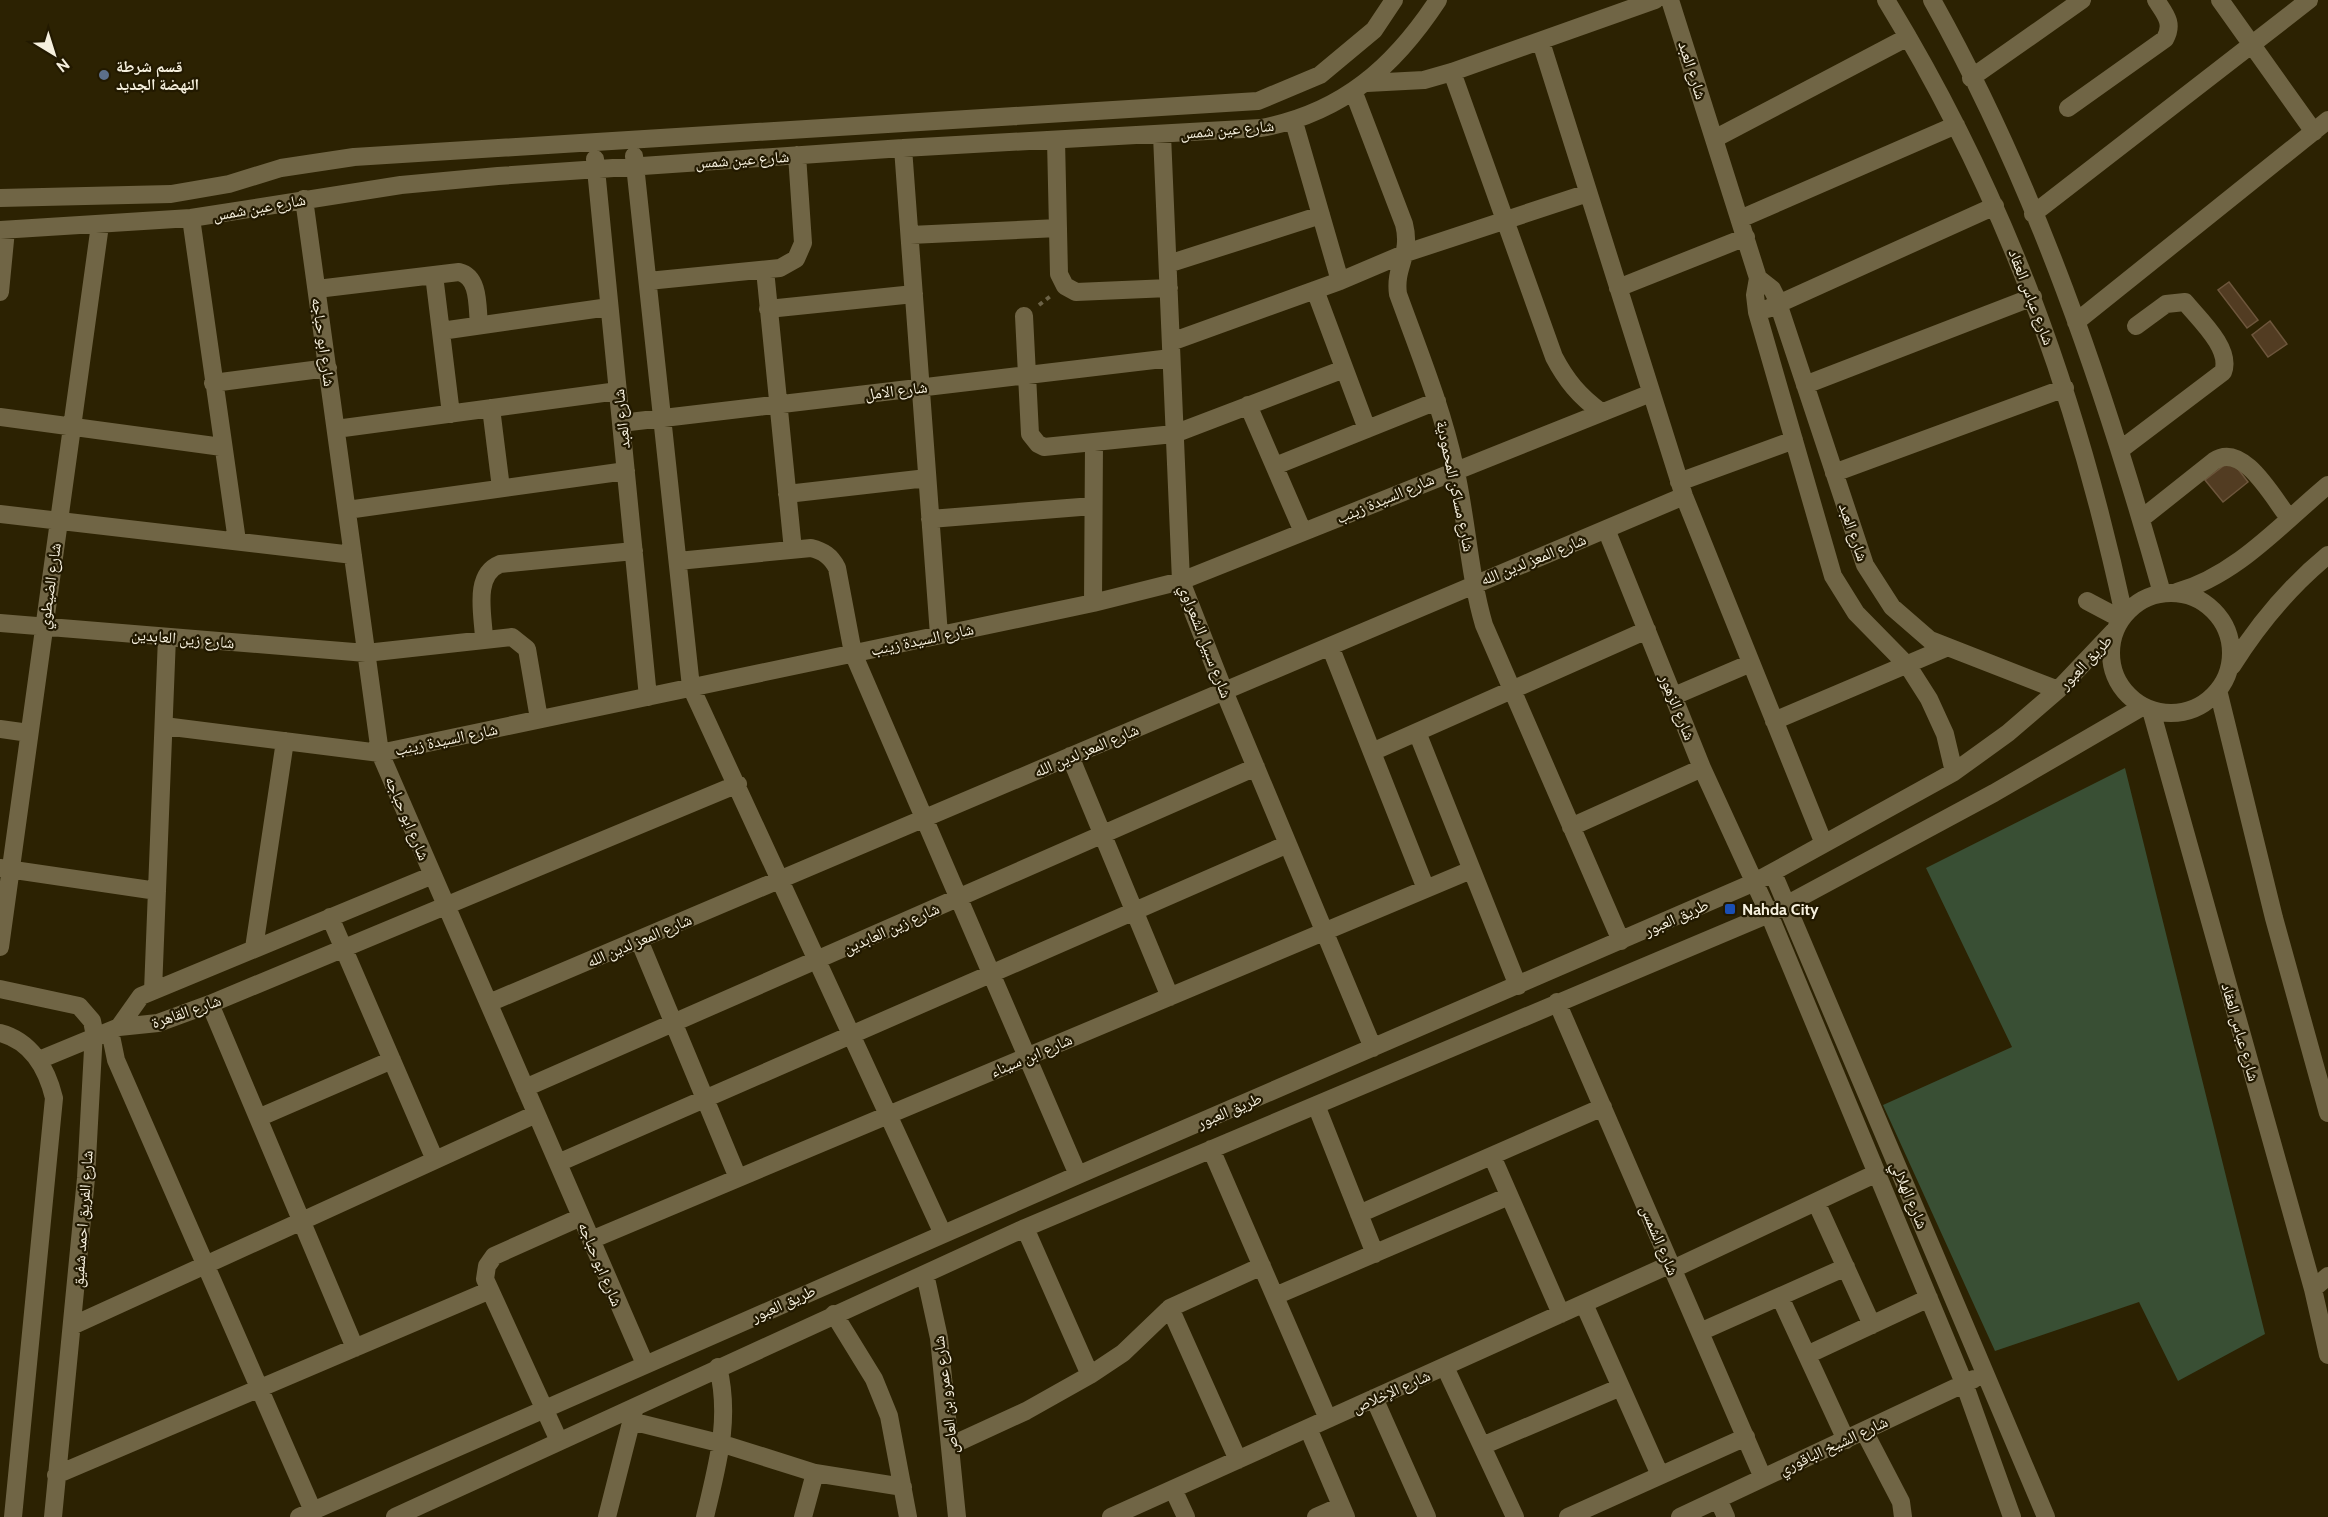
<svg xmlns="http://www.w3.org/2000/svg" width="2328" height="1517" viewBox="0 0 2328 1517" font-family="Cabin,'Noto Naskh Arabic',sans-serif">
	<rect width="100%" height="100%" fill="#2c2202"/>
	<path fill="#394f34" d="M2125,768L2265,1334L2178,1381L2139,1302L1995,1351L1883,1105L2012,1047L1926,868Z"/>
	<path fill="#523c22" stroke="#6d563c" stroke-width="1.5" d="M2229,282L2258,320L2247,328L2218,290Z
		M2270,321L2287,344L2268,357L2252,335Z
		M2231,460L2248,482L2223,502L2205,480Z"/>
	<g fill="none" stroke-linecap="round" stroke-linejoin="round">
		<path stroke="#6b6246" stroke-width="4" stroke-dasharray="4.5 4.5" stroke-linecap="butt" d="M1039,305L1052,295"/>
		<path stroke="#706545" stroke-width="18" d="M1670,0L1758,278L1755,295L1757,312L1833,576L1856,613L1908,666L1929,699L1945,734L1954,772
			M1886,0C2005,195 2076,392 2124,615
			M1932,0C2036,185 2105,390 2162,593
			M2220,0L2314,132
			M1541,42L1684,496L1824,844
			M1452,72L1554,357C1566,380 1579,396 1601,412
			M1971,78L2082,0
			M1367,83L1424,80L1452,72L1655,0
			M1354,93L1404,224C1412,255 1394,266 1398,294C1419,352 1442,408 1455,468C1467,520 1469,574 1484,625L1621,941
			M2068,108L2165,39C2174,23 2165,14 2156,0
			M1294,122L1340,281
			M1162,135L1181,581L1224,691L1373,1048
			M1714,139L1908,37
			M1056,140L1059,274L1065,286L1076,292L1169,288
			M903,148L939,635
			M634,156L691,687L943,1234
			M595,159L648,697
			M0,198L171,194L229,184L281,168L354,157L1258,101L1320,75L1374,30L1394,0
			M304,199L380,753L645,1364
			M2033,214L2309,0
			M191,218L237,541
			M1740,219L1956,125
			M0,230L191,218L401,185L498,176L903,148L1261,128C1342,113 1394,67 1438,0
			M910,235L1058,228
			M1168,264L1321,215
			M765,270L793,550
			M434,275L451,414
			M1758,278L1772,289L1776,297L1865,565L1892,607L1930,640L2058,690
			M648,281L780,268L796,259L803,243L797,155
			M1618,288L1746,237
			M317,289L459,272C480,277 477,307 479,325
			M1315,290L1367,429
			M0,292L6,230
			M768,309L914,294
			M1767,309L1995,206
			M1024,316L1030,434L1038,444L1044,447L1174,434L1344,369
			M2076,322L2328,120
			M441,331L609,307
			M1171,342L1340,281L1406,253L1588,193
			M213,383L328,368
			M1805,385L2033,297
			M1248,405L1303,532
			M491,408L501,488
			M0,417L222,447
			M621,423L1171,358
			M336,429L618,391
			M2120,450L2223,372C2232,349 2199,319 2185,302L2166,304L2136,326
			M1275,466L1437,401
			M1834,473L2065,388
			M1679,482L1794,440
			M787,494L927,478
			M347,510L626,471
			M0,514L353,555
			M930,519L1093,506
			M2141,519L2214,461C2243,441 2273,498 2289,518
			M1606,529L1702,768L1769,914L1964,1383L2012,1517
			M678,561L811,548C823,551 831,556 837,568L853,653L1078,1175
			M2177,592C2237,575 2281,524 2328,485
			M2111 653a60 60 0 1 1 120 0a60 60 0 1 1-120 0Z
			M2087,601L2121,619
			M1093,603L1094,443
			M0,623L366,653L512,637L527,649L539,719
			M484,638C483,614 473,575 500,564L634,551
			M1330,646L1426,889
			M2232,666C2259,623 2289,587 2328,555
			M2218,690L2274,918L2328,1113
			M1674,696L1751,663
			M2151,710L2313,1289L2328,1355
			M1774,721L1948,647
			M164,726L380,753L1093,603L1181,581L1651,393
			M0,729L29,733
			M1417,732L1518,986
			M1372,752L1647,630
			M1070,756L1170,997
			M1571,827L1702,768
			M0,868L157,891
			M1773,873L2046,1517
			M330,917L435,1160
			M639,940L738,1178
			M0,947L100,225
			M254,948L285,741
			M0,989L79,1006L92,1021L94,1031L86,1178L53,1517
			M153,991L167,637
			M1557,1002L1763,1478
			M489,1003L1684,496
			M210,1004L355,1348
			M119,1027L141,996L433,875
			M110,1031L116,1060L313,1511
			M0,1033C31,1041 47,1069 54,1098L13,1517
			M39,1060L119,1027L158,1023L210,1004L738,784
			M525,1088L1256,767
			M1316,1105L1375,1254
			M258,1118L392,1060
			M1211,1149L1328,1419
			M1492,1156L1561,1314
			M558,1163L1288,844
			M1816,1202L1872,1325
			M1359,1214L1603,1107
			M1025,1228L1090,1375
			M591,1240L1471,870
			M1673,1269L1877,1173
			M925,1274L939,1338L957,1517
			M2313,1289L2328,1276
			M1275,1296L1509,1196
			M1780,1297L1846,1440
			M1584,1304L1660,1475
			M1170,1308L1238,1460
			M834,1314L874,1379L889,1416L908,1517
			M74,1325L536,1114
			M1700,1332L1846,1267
			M1807,1355L1929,1298
			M1445,1367L1515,1517
			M1374,1398L1427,1517
			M631,1421L723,1444L815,1473L903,1487
			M1308,1428L1346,1517
			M1864,1431L1901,1502L1903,1517
			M559,1441L485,1279L487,1266L494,1256L581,1217
			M952,1445L1026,1411L1090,1375L1123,1353L1170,1308L1262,1266
			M1482,1446L1621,1387
			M56,1475L488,1291
			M1173,1489L1186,1517
			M1718,1499L1726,1517
			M299,1517L1078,1175L1755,882L1954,772L2008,733L2058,690L2115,630
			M395,1517L1025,1228L1769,914L1994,793L2142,707
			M607,1517L634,1411
			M705,1517C717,1466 731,1420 718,1367
			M803,1517L815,1473
			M1111,1517L1671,1264
			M1316,1517L1341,1506
			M1568,1517L1746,1437
			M1680,1517L1974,1379"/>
	</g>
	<circle fill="#5c6f8a" stroke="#221900" stroke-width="2" cx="104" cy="75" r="6"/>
	<rect fill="#1a4fb4" stroke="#221900" stroke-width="2" x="1724" y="903" width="12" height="12" rx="3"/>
	<g text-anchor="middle" stroke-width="4.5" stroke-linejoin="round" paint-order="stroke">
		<g font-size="16" font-weight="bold" fill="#f6f0de" stroke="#221900" text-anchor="start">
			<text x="116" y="72">قسم شرطة<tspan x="116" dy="18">النهضة الجديد</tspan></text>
			<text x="1742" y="915">Nahda City</text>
		</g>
		<g font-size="16" fill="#f6f0de" stroke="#221900">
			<text transform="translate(1693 70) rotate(72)" y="6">شارع العبد</text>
			<text transform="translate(1227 129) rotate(-5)" y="6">شارع عين شمس</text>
			<text transform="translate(742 159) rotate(-4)" y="6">شارع عين شمس</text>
			<text transform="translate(259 207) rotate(-10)" y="6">شارع عين شمس</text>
			<text transform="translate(2032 297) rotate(69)" y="6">شارع عباس العقاد</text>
			<text transform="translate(324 342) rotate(82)" y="6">شارع ابو حباجه</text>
			<text transform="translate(896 390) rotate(-7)" y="6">شارع الامل</text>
			<text transform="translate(621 419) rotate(-96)" y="6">شارع العبد</text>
			<text transform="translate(1456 486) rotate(78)" y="6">شارع مساكن المحمودية</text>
			<text transform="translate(1385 498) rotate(-23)" y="6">شارع السيدة زينب</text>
			<text transform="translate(1854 532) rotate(71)" y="6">شارع العبد</text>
			<text transform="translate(1533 559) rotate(-22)" y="6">شارع المعز لدين الله</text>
			<text transform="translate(49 586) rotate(-82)" y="6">شارع الضيطوي</text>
			<text transform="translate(183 638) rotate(5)" y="6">شارع زين العابدين</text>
			<text transform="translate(922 639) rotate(-12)" y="6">شارع السيدة زينب</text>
			<text transform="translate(1206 641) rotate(69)" y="6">شارع سبيل الشعراوي</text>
			<text transform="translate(2085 662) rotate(-46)" y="6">طريق العبور</text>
			<text transform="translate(1678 707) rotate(68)" y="6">شارع الزهور</text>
			<text transform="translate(446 739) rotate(-12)" y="6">شارع السيدة زينب</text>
			<text transform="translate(1086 750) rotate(-23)" y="6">شارع المعز لدين الله</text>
			<text transform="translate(408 818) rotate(67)" y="6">شارع ابو حباجه</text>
			<text transform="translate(1676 917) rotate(-24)" y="6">طريق العبور</text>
			<text transform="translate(891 928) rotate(-24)" y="6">شارع زين العابدين</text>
			<text transform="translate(639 940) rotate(-23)" y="6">شارع المعز لدين الله</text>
			<text transform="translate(186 1011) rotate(-19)" y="6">شارع القاهرة</text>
			<text transform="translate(2241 1032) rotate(74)" y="6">شارع عباس العقاد</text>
			<text transform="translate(1031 1055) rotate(-23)" y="6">شارع ابن سيناء</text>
			<text transform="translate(1229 1110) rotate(-23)" y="6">طريق العبور</text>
			<text transform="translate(1910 1195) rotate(67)" y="6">شارع الهلالي</text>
			<text transform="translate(82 1219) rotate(-86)" y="6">شارع الفريق احمد شفيق</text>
			<text transform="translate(1660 1240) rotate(67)" y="6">شارع الشمس</text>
			<text transform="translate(601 1264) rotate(67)" y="6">شارع ابو حباجه</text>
			<text transform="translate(783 1303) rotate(-24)" y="6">طريق العبور</text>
			<text transform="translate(1391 1391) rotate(-24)" y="6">شارع الإخلاص</text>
			<text transform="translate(945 1395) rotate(-97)" y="6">شارع عمرو بن العاص</text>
			<text transform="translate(1833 1445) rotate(-25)" y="6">شارع الشيخ الباقوري</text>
		</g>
	</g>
	<g transform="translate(54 54) rotate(142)" stroke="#221900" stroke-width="4.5" paint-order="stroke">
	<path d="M0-4.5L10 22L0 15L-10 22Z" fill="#f6f0de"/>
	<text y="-9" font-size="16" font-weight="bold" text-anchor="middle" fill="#f6f0de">N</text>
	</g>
</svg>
